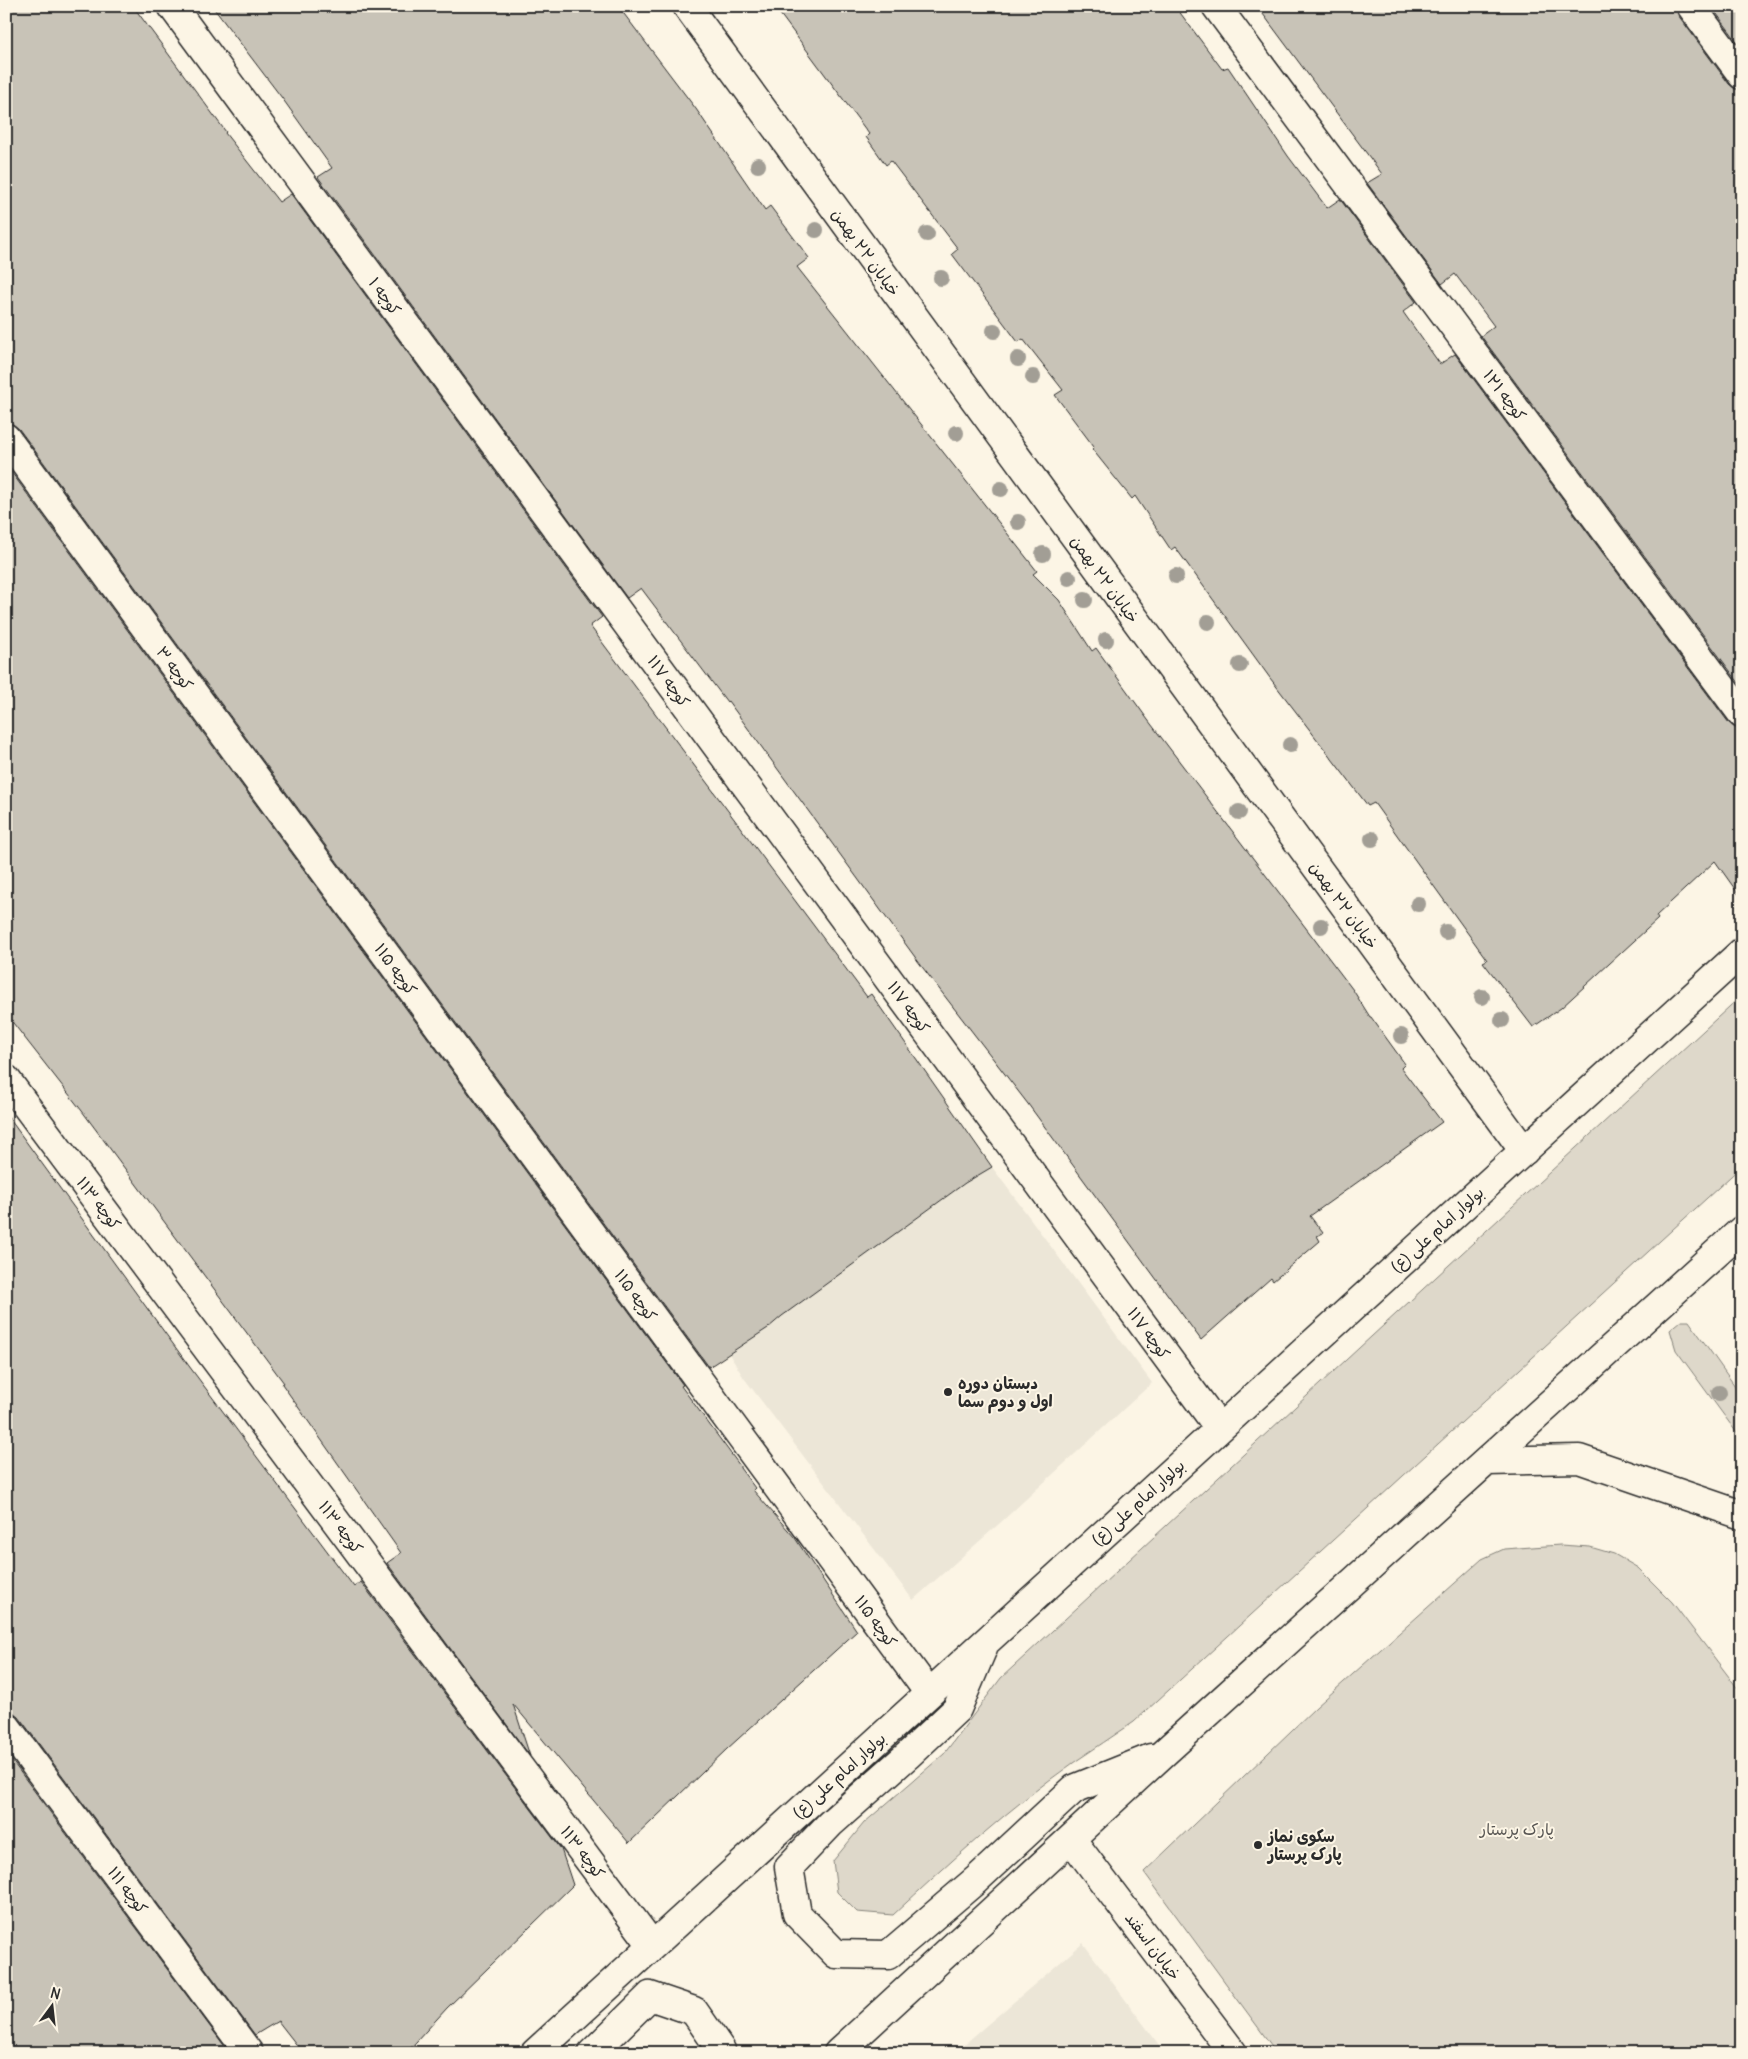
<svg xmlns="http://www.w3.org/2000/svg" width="1748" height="2059" viewBox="0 0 1748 2059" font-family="Delius,'Playpen Sans Arabic',sans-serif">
	<rect width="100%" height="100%" fill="#fcf5e5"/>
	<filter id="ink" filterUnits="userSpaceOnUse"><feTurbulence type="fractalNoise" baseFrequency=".02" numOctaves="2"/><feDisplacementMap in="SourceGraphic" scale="10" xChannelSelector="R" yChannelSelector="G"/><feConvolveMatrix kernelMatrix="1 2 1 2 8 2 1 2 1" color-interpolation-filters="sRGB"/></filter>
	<g filter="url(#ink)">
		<path fill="#ece6d7" d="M992,1167L1152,1383L1000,1523L913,1600L744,1378L729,1354L768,1328L782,1316L965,1183Z
			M1083,1943L1165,2053H954Z"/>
		<path fill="#ded8ca" stroke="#84827a" d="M1742,995V1166L1134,1722C1114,1736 1093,1749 1073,1763C1009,1808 950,1862 893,1915L857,1912L837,1892L833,1861L864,1823L944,1754L1001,1678Z
			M1681,1321H1689L1742,1396V1440L1676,1350L1670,1330Z
			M1560,1545L1590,1547L1614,1554L1638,1568L1672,1602L1742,1694V2053H1277L1144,1872L1316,1707L1482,1559L1504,1549Z"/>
		<path fill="#c8c3b7" stroke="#2b2b2b" d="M6,6H133L226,132L225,133L279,202L291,194L602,617L590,626L867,997L871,994L992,1167L965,1183L782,1316L768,1328L709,1367L19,429L13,424L6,423Z
			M212,6H618L696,109L765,210L770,206L809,258L797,267L1037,571L1033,574L1059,600L1092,651L1096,648L1148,720L1353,990L1370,1017H1371L1405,1064L1401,1068L1442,1122L1310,1216L1323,1233L1317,1236L1320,1241L1273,1281L1271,1278L1201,1340L1028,1104L923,968L728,701L727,702L641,588L627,598L318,177L332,168L282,98Z
			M774,6H1175L1222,69L1228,67L1288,156L1327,208L1340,199L1416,302L1403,312L1440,364L1455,354L1729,723L1735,728L1742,729V899L1715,861L1656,916L1658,919L1561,1008L1533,1027L1483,962L1487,960L1374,803L1368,806L1270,678L1175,547L1171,550L1135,496L1132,499L1092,449L1094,447L1055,395L1063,390L1023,339L1018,342L952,254L958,249L891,161L886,165L866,137L869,134Z
			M1257,6H1676L1678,15L1729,84L1735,89L1742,90V687L1481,336L1494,326L1455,274L1442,284L1367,183L1382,174Z
			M1711,6H1742V48Z
			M6,465L683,1385L681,1386L740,1466V1468L755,1488L753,1490L795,1538L857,1631L727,1749L629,1843L513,1704L530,1756L387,1563L401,1553L282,1384L284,1383L82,1111L6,1014Z
			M6,1114L189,1366L354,1587L361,1582L561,1849L573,1885L447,2008L406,2053H303L278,2021L255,2035L19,1717L13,1712L6,1711Z
			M6,1753L229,2052L6,2053Z"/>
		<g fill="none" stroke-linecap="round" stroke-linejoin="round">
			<g stroke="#2b2b2b" stroke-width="31">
				<path id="minor" d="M172,6L1219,1428
					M687,6L1524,1151
					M1216,6L1742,714
					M1691,6L1742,75
					M6,438L929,1693
					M6,1079L652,1945
					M6,1726L249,2053
					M1072,1840L1233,2053"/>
			</g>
			<g stroke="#2b2b2b" stroke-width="31">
				<path id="major" d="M1487,1461L1579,1459L1742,1515
					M983,1648L957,1709L908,1755L830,1824L789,1867L797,1914L836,1954L888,1955L976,1880L1074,1789L1151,1758
					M535,2053L1742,952
					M592,2053L650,1996L694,2011L721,2050L719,2053
					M838,2053L1165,1752L1742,1230"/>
			</g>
			<use href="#minor" stroke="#fcf5e5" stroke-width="28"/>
			<use href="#major" stroke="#fcf5e5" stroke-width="28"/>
		</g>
		<g fill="#a29e95">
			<circle cx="758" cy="165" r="8"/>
			<circle cx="816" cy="230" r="8"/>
			<circle cx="927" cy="234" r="8"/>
			<circle cx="941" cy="278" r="8"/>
			<circle cx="994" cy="331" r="8"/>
			<circle cx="1018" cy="359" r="8"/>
			<circle cx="1033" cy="377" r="8"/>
			<circle cx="956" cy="433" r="8"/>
			<circle cx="1001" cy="489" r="8"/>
			<circle cx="1018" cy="522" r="8"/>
			<circle cx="1043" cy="554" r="8"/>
			<circle cx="1176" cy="576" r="8"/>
			<circle cx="1069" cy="578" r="8"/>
			<circle cx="1085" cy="600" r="8"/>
			<circle cx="1208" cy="622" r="8"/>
			<circle cx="1106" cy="640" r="8"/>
			<circle cx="1240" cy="665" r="8"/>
			<circle cx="1290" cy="745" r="8"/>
			<circle cx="1239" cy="812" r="8"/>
			<circle cx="1372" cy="839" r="8"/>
			<circle cx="1418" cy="904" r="8"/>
			<circle cx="1321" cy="926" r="8"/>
			<circle cx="1446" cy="932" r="8"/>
			<circle cx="1482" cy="997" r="8"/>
			<circle cx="1502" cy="1020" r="8"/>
			<circle cx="1401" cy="1036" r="8"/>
			<circle cx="1719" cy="1393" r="8"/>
		</g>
	</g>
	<g fill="#2b2b2b" stroke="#fcf5e5" stroke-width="2">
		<circle cx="948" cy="1392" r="5"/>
		<circle cx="1258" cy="1845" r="5"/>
	</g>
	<g text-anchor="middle" stroke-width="4" stroke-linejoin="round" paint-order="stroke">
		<g font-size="16" fill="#2b2b2b" stroke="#fcf5e5">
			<text transform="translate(866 252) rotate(54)" y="6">خیابان ۲۲ بهمن</text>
			<text transform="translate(385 296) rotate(54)" y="6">کوچه ۱</text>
			<text transform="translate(1505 395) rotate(53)" y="6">کوچه ۱۲۱</text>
			<text transform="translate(1105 579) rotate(54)" y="6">خیابان ۲۲ بهمن</text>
			<text transform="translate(175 668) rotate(54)" y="6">کوچه ۳</text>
			<text transform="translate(669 681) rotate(54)" y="6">کوچه ۱۱۷</text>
			<text transform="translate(1344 905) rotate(54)" y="6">خیابان ۲۲ بهمن</text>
			<text transform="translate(396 969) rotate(54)" y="6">کوچه ۱۱۵</text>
			<text transform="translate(909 1007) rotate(54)" y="6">کوچه ۱۱۷</text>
			<text transform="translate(99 1203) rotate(53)" y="6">کوچه ۱۱۳</text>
			<text transform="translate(1437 1229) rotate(-42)" y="6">بولوار امام علی (ع)</text>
			<text transform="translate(636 1295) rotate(54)" y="6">کوچه ۱۱۵</text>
			<text transform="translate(1149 1333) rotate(54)" y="6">کوچه ۱۱۷</text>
			<text transform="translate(1138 1502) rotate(-42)" y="6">بولوار امام علی (ع)</text>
			<text transform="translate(341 1527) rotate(53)" y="6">کوچه ۱۱۳</text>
			<text transform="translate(876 1621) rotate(54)" y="6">کوچه ۱۱۵</text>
			<text transform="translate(839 1775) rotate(-42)" y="6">بولوار امام علی (ع)</text>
			<text transform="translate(583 1852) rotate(53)" y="6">کوچه ۱۱۳</text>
			<text transform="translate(128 1890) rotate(53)" y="6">کوچه ۱۱۱</text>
			<text transform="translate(1153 1946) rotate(53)" y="6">خیابان اسفند</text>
		</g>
		<g font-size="16" font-weight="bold" fill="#2b2b2b" stroke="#fcf5e5" text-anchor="start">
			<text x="958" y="1389">دبستان دوره<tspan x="958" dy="18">اول و دوم سما</tspan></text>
			<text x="1268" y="1842">سکوی نماز<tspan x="1268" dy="18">پارک پرستار</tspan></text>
		</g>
		<g font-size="16" fill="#585653" stroke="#fcf5e5">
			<text x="1517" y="1835">پارک پرستار</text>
		</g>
	</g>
	<rect width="1748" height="2059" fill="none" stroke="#fcf5e5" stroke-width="25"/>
	<rect x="12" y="12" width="1723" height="2034" fill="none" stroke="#2b2b2b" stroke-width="2" filter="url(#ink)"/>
	<g transform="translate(52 2006) rotate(15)" stroke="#fcf5e5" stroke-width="4" paint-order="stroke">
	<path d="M0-4L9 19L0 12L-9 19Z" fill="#2b2b2b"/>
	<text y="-8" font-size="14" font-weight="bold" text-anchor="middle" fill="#2b2b2b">N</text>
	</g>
</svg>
